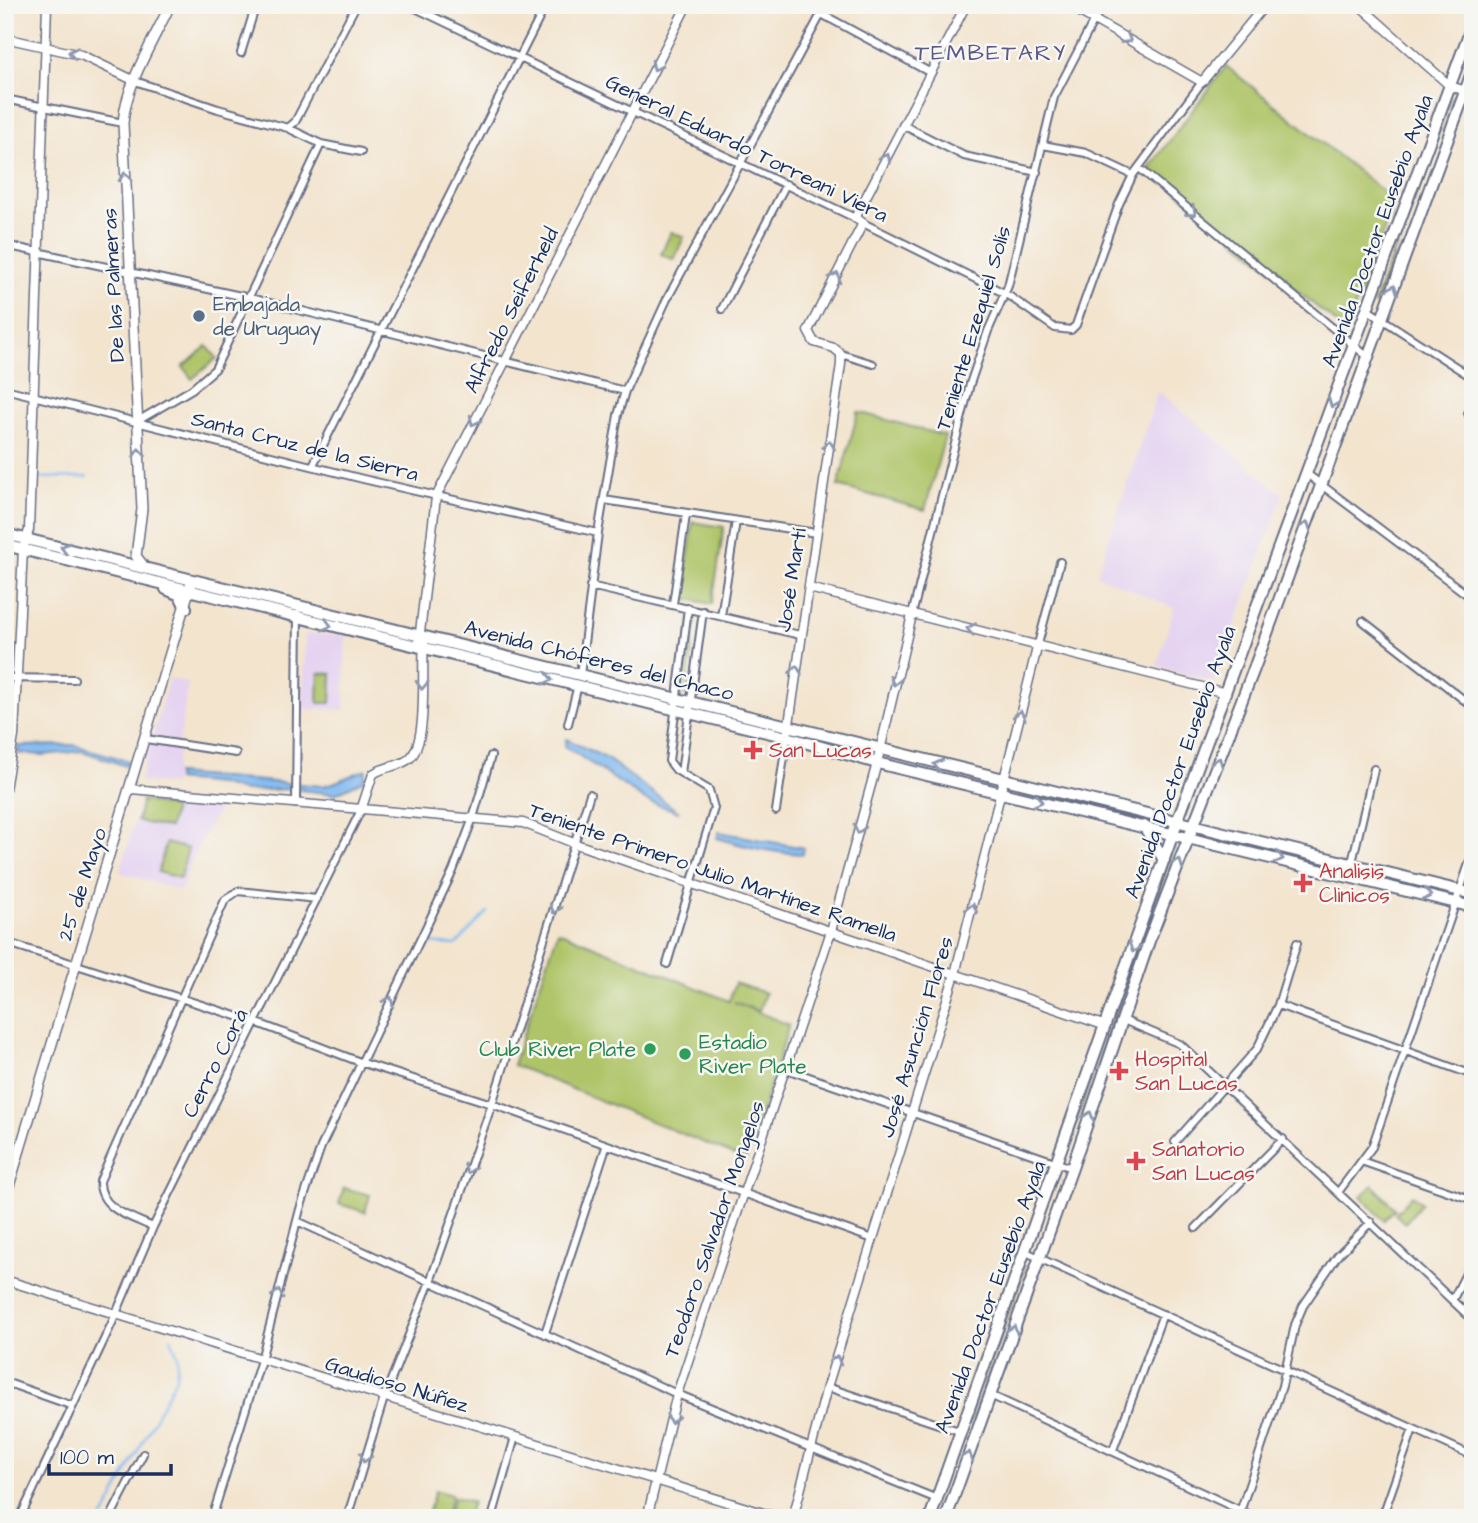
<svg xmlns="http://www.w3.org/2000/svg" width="1478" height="1523" viewBox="0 0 1478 1523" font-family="'Architects Daughter',sans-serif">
	<rect width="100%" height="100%" fill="#f6f6f2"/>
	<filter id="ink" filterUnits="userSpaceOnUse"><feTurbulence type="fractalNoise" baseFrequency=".0143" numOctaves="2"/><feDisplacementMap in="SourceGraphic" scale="14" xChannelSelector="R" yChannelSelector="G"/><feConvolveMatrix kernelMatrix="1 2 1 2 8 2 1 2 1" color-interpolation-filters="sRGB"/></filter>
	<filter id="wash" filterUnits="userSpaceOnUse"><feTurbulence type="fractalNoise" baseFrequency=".00686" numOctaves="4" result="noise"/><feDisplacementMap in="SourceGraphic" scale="28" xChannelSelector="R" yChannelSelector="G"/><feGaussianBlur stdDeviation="1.57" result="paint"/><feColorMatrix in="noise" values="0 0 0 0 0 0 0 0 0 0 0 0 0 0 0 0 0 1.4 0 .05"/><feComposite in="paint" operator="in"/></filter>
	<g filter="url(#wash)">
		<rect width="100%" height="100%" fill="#f3e4ce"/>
		<path fill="#e5d3f1" d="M1158,391L1283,495L1214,682L1157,666L1174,608L1097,575Z
			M305,634L346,635L344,710L303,709Z
			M169,678L188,683L173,785L140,781Z
			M141,800L220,807L197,848L181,891L120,872Z"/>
		<path fill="#afc468" stroke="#657a63" stroke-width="2" d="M1226,66L1395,201L1346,331L1149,168Z
			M1451,97L1452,98L1375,304H1374Z
			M671,232L684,237L674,260L661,254Z
			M207,346L217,358L192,379L183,367Z
			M858,412L945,436L925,510L838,486Z
			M693,522L724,527L712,604L682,598Z
			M695,617L696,619L686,696L680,695L691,618Z
			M319,673L332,674L331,703H318Z
			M142,800L174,808L169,828L137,821Z
			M1175,841L1177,842L1067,1150L1066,1149Z
			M166,843L188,849L180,878L158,872Z
			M558,931L729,1001L735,983L765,993L759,1011L734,1002L789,1025L746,1160L513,1065Z
			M1373,1185L1395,1209L1384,1220L1361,1196Z
			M344,1188L370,1195L365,1212L339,1204Z
			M1412,1195L1422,1203L1405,1223L1395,1214Z
			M1025,1267H1026L970,1425L969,1424Z
			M435,1490L452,1495L445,1518H427Z
			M454,1497L472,1502L467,1518H447Z"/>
		<path fill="#7fb8ef" stroke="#4d74a6" stroke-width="2" d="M566,739L606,758L679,812L647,801L565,746Z
			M74,745L128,761L126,766L82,751L43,755L18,753V746Z
			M366,770L364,780L335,794L291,789L242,791L219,784L176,780V774L322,786C339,783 350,774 366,770Z
			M719,832L804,848L803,854C772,853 747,847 717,838Z"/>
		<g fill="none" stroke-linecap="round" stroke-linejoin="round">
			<path stroke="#7fb8ef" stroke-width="2.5" d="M130,445L134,443
				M36,478L87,477
				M426,943L456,945L487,912
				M103,1518L176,1378L178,1356L171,1338"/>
		</g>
	</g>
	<g filter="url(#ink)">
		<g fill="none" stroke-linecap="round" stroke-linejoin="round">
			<g stroke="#676e85" stroke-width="10">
				<path id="minor" d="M240,5L255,8
					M409,5L855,218
					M805,5L931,73
					M241,53L255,8L261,5
					M135,81L218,109L288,128L321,144L361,152
					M5,99L123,123
					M903,125L964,156L1037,172
					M288,128L295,122L356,5
					M1043,145L1086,153L1133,175
					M1139,168L1368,357
					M863,223L1006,294L1055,328L1071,330L1076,325L1119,204L1133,175L1202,82
					M5,245L250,298L625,391
					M722,309L786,184
					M1368,310L1473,378
					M841,354L873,364
					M5,389L363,479L598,533
					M1473,399L1468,413L1473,425
					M136,422L192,389L215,369L321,144
					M313,465L546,5
					M1307,474L1473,599
					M604,500L816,533
					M590,586L800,635
					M673,604L686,515
					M912,615L970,384L988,331L1008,286L1054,97L1102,5
					M721,616L736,521
					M1363,621L1473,707
					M1038,644L1060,562
					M580,675L598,533L618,415L625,391L667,299L826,5
					M5,678L74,679
					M568,724L578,685
					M146,739L236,753
					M681,773L703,611
					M296,804L298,614
					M776,811L787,737
					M1349,875L1374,769
					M5,942L255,1022L360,1062L492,1104L873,1239
					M667,964L714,808L709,790L676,770L669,761L688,608
					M1278,1005L1473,1075
					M1123,1020L1180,1044L1473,1320
					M786,1069L1072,1168
					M1175,1142L1257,1049L1278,1005L1297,943
					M1364,1162L1473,1200
					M1339,1191L1372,1147L1473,852
					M297,1221L677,1394L937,1499
					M153,1227C131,1217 99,1209 100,1181L225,900L238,891L317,899
					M1196,1228L1283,1139
					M1026,1252L1473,1456
					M1453,1299L1473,1260
					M545,1333L606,1147
					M5,1382L73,1406
					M827,1387L962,1432
					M990,1395L1257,1518
					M1113,1450L1163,1314
					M20,1518L112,1323L153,1227L361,810
					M110,1518L143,1454
					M212,1518L261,1360L300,1209L321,1147L453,871L473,818L491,756
					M347,1518L384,1398L431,1279L492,1104L590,794
					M492,1518L515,1437
					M1238,1518L1282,1386L1295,1325L1303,1306L1338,1255L1371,1222
					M1382,1518L1413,1429"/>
			</g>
			<g stroke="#676e85" stroke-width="11">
				<path id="tertiary" d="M1068,5L1202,82L1265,5
					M1359,5L1450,86L1466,91
					M5,38L81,55L135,81
					M809,588L1226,693
					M419,641L436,497L687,5
					M788,731L841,364V354L834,348L814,342L808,331L863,223L855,218L966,5
					M5,789L14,736L23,549L29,530L47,5
					M131,789L523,823L576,844L1106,1026
					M361,810L373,774C384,766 399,767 409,759C429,743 421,670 424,644
					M5,1280L779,1518
					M647,1518L677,1394L831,931L877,763L912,615
					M793,1518L827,1387L955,974L1038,644"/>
			</g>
			<g stroke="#676e85" stroke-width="12">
				<path id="secondary" d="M146,569L136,556L142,509L123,123C126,83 153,42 170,5
					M5,1199L191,584"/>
			</g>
			<g stroke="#676e85" stroke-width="14">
				<path id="primary" d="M5,534L1473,894
					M5,545L787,737L877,763L1473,907
					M166,589L180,595L186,608"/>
			</g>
			<g stroke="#676e85" stroke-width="14">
				<path id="trunk" d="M1144,826L1164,860
					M930,1518L1177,822L1473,23
					M946,1518L1072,1168L1149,941L1255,666L1473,70"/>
			</g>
			<use href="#minor" stroke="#fff" stroke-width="6"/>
			<use href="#tertiary" stroke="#fff" stroke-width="8"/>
			<use href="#secondary" stroke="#fff" stroke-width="9"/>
			<use href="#primary" stroke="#fff" stroke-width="10"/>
			<use href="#trunk" stroke="#fff" stroke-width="10"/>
		</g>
		<defs><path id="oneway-chevron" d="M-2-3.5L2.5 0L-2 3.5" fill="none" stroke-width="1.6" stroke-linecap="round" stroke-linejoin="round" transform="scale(1.75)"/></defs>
		<g stroke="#8d97ae">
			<use href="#oneway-chevron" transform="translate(1127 39) rotate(30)"/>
			<use href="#oneway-chevron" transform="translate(73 53) rotate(-168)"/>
			<use href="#oneway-chevron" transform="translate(656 66) rotate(117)"/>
			<use href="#oneway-chevron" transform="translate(886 158) rotate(-63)"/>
			<use href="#oneway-chevron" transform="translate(125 177) rotate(-93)"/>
			<use href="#oneway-chevron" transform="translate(1192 212) rotate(39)"/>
			<use href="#oneway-chevron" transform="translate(836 277) rotate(-63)"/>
			<use href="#oneway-chevron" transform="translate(1393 289) rotate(-70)"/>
			<use href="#oneway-chevron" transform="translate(1333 403) rotate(111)"/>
			<use href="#oneway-chevron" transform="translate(474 421) rotate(117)"/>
			<use href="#oneway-chevron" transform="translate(829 445) rotate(-82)"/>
			<use href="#oneway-chevron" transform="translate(139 453) rotate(-95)"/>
			<use href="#oneway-chevron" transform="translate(1306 526) rotate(-70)"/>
			<use href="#oneway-chevron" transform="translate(65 548) rotate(-165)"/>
			<use href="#oneway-chevron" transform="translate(327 625) rotate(14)"/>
			<use href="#oneway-chevron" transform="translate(971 629) rotate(-167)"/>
			<use href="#oneway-chevron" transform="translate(796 670) rotate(-83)"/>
			<use href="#oneway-chevron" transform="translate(548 679) rotate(14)"/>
			<use href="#oneway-chevron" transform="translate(895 681) rotate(104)"/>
			<use href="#oneway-chevron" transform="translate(422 685) rotate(92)"/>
			<use href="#oneway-chevron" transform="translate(1020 715) rotate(-76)"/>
			<use href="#oneway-chevron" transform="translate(1218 762) rotate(-69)"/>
			<use href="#oneway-chevron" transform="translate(938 765) rotate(-166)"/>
			<use href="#oneway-chevron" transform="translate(1038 801) rotate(13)"/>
			<use href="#oneway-chevron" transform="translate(859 829) rotate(105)"/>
			<use href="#oneway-chevron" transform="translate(1279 858) rotate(14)"/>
			<use href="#oneway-chevron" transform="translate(1178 863) rotate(-69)"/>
			<use href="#oneway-chevron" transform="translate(1427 895) rotate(14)"/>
			<use href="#oneway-chevron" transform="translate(972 908) rotate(-75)"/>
			<use href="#oneway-chevron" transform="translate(555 909) rotate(108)"/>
			<use href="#oneway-chevron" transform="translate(1134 948) rotate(110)"/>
			<use href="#oneway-chevron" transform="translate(389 1001) rotate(-64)"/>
			<use href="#oneway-chevron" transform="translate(1089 1116) rotate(-71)"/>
			<use href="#oneway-chevron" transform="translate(469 1169) rotate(109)"/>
			<use href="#oneway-chevron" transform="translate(278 1294) rotate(-76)"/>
			<use href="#oneway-chevron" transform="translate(1013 1330) rotate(-71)"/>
			<use href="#oneway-chevron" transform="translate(836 1360) rotate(-73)"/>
			<use href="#oneway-chevron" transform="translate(672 1419) rotate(102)"/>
			<use href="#oneway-chevron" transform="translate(968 1456) rotate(-70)"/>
			<use href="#oneway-chevron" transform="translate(365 1458) rotate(107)"/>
		</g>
	</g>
	<circle fill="#5c6f8a" stroke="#f6f6f2" stroke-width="2.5" cx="199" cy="316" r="7"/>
	<g fill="#e0444e" stroke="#f6f6f2" stroke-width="2.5">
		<path d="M749.5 739.5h7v7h7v7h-7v7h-7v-7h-7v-7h7z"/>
		<path d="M1299.5 872.5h7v7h7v7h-7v7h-7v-7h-7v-7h7z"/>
		<path d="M1115.5 1060.5h7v7h7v7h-7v7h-7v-7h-7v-7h7z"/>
		<path d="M1132.5 1150.5h7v7h7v7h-7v7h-7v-7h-7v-7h7z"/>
	</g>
	<g fill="#2e9e5b" stroke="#f6f6f2" stroke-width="2.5">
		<circle cx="650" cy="1049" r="7"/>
		<circle cx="685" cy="1054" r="7"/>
	</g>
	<g text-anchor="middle" stroke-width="5" stroke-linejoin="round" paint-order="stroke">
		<g font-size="21" fill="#1b2f5e" stroke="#f6f6f2">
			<text transform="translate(747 148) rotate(26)" y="7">General Eduardo Torreani Viera</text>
			<text transform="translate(1377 231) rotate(-70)" y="7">Avenida Doctor Eusebio Ayala</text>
			<text transform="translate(113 285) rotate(-93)" y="7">De las Palmeras</text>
			<text transform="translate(511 310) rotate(-63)" y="7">Alfredo Seiferheld</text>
			<text transform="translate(973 328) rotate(-73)" y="7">Teniente Ezequiel Solís</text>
			<text transform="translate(305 446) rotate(14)" y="7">Santa Cruz de la Sierra</text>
			<text transform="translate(791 580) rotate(-81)" y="7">José Martí</text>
			<text transform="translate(599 660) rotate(14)" y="7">Avenida Chóferes del Chaco</text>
			<text transform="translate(1180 762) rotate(-70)" y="7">Avenida Doctor Eusebio Ayala</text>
			<text transform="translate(713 872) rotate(19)" y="7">Teniente Primero Julio Martínez Ramella</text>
			<text transform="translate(82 884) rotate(-72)" y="7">25 de Mayo</text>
			<text transform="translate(916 1037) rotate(-73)" y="7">José Asunción Flores</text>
			<text transform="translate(215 1063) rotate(-63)" y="7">Cerro Corá</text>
			<text transform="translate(714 1229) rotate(-71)" y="7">Teodoro Salvador Mongelos</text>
			<text transform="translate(990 1297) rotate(-70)" y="7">Avenida Doctor Eusebio Ayala</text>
			<text transform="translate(397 1384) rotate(17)" y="7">Gaudioso Núñez</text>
		</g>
		<g font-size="21" fill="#4e5e75" stroke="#f6f6f2" text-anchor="start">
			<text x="213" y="311">Embajada<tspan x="213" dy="24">de Uruguay</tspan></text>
		</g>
		<g font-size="21" fill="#be3a42" stroke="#f6f6f2" text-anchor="start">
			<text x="769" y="757">San Lucas</text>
			<text x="1319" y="878">Analisis<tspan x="1319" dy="24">Clinicos</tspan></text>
			<text x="1135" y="1066">Hospital<tspan x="1135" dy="24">San Lucas</tspan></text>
			<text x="1152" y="1156">Sanatorio<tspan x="1152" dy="24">San Lucas</tspan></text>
		</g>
		<g font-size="21" fill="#27864d" stroke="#f6f6f2" text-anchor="start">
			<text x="699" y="1049">Estadio<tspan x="699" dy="24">River Plate</tspan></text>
			<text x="636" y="1056" text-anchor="end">Club River Plate</text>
		</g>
		<g font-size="23" letter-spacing="2" fill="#605789" stroke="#f6f6f2">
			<text x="991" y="60">TEMBETARY</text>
		</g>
	</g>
	<rect width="1478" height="1523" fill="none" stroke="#f6f6f2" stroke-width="28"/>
	<path d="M49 1464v10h122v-10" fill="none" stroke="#1b2f5e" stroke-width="3.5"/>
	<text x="60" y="1464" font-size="21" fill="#1b2f5e" stroke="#f6f6f2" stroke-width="5" paint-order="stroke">100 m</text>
</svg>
